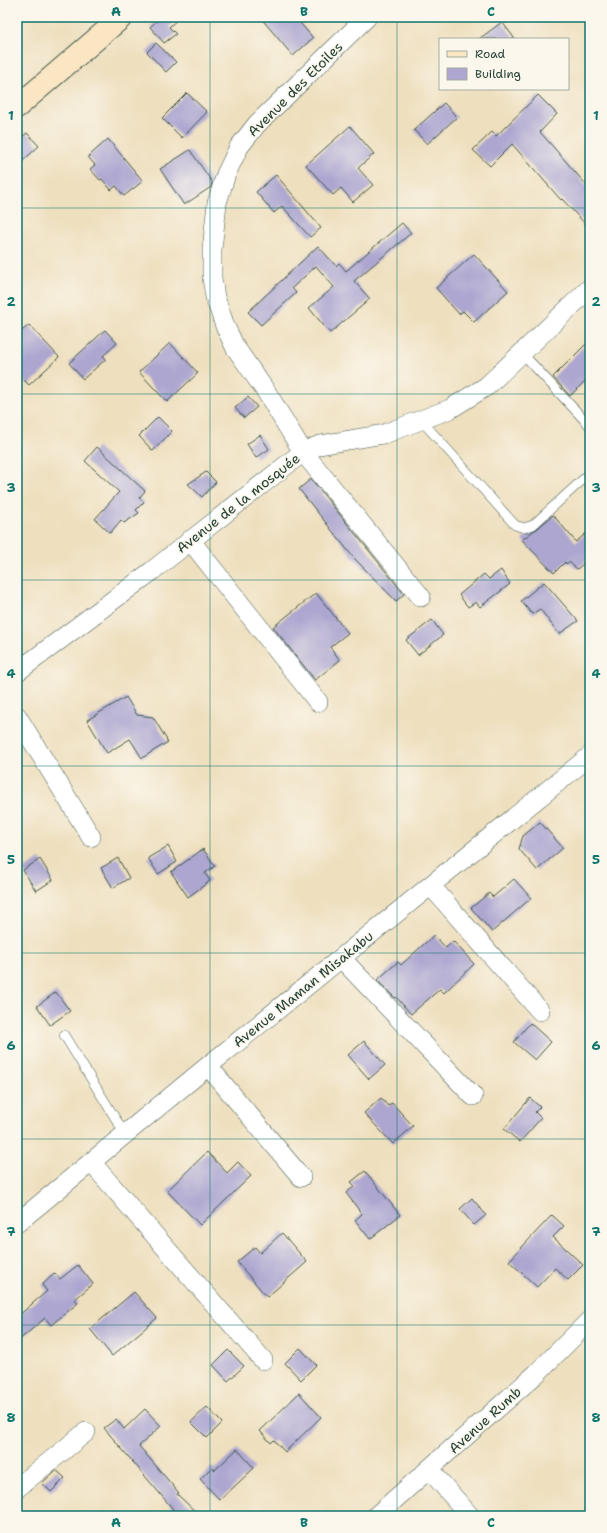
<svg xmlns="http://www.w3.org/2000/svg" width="607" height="1533" viewBox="0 0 607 1533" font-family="'Shantell Sans',sans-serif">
	<rect width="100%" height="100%" fill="#fbf7ec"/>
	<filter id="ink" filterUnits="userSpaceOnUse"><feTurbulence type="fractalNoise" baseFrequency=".025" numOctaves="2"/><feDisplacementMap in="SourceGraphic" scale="8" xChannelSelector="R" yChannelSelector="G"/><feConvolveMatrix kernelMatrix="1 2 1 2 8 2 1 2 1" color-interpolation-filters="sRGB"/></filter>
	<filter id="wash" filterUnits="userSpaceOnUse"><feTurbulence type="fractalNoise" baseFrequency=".012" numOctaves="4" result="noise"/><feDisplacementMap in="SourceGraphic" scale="16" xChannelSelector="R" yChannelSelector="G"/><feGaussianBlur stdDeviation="0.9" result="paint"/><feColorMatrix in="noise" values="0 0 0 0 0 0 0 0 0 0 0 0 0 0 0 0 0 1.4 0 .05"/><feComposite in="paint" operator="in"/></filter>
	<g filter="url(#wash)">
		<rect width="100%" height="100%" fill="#eedfbe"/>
		<g id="blocks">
			<path fill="#aca6d0" d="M161,17H180L169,27L176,34L164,43L150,27Z
				M260,17H295L313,38L293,56Z
				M502,22L515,39H479Z
				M156,43L176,62L166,72L147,52Z
				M187,93L207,112L182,138L162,118Z
				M538,95L557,114L540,132L590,189V229L562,199L561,200L512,144L490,166L473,150L492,132L496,136Z
				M444,103L457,117L427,144L414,130Z
				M350,126L374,154L358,168L373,185L353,202L341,188L333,195L306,165Z
				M27,133L39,146L17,166V141Z
				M108,139L143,181L124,196L116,186L111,190L102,179L100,180L90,169L95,165L88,157Z
				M190,150L212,182L211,187L184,205L160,169Z
				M276,175L321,228L310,237L282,206L274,213L256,192Z
				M402,223L411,233L354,281L370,299L330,333L309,308L334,287L316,266L292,288L296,293L261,325L248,312L318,246L336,266L339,263L346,271Z
				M474,254L508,291L474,322L463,311L459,314L436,288Z
				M29,325L59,357L29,385L17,373V335Z
				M105,330L117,343L103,356L106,359L83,379L69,363Z
				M590,340V376L570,396L553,377Z
				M170,343L198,373L167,402L139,372Z
				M248,397L257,407L244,418L235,408Z
				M158,417L172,431L153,451L139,436Z
				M260,435L269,449L256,458L247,444Z
				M97,447L145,491L139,498L144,502L136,510L139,513L124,523L121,520L110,533L95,519L119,492L85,461Z
				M206,472L216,482L202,497L188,484Z
				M311,479L404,594L396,601L353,557L299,489Z
				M553,515L576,542L590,530V558L577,569L569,562L566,564L565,562L554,573L522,540L532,532L537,529Z
				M501,570L510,584L480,607L476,602L468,607L459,595L484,574L489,579Z
				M544,582L578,621L559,634L540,609L532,614L521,601Z
				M316,593L348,633L330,647L340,660L315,680L273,627Z
				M432,620L443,635L418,655L406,640Z
				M126,697L137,715L153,717L168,742L142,758L130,739L107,753L87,720Z
				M540,822L563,848L537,870L519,849L523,836Z
				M168,846L177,862L158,874L148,858Z
				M203,849L215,866L205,873L210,881L188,897L171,872Z
				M118,858L129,878L113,888L101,868Z
				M40,859L53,880L36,891L23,870Z
				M514,879L531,898L492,932L471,908L489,893L493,897Z
				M434,935L446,948L453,941L474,964L444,993L440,989L411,1014L396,997L395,998L377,980L398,962L401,965Z
				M56,992L70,1011L50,1025L37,1006Z
				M530,1023L551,1042L535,1060L514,1042Z
				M364,1041L385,1065L369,1079L348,1055Z
				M381,1098L388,1106L392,1103L413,1126L393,1144L364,1113Z
				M530,1098L540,1107L535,1112L541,1118L520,1142L504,1129Z
				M207,1152L227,1173L238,1162L251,1176L200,1225L167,1191Z
				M365,1171L400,1215L370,1239L355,1220L362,1214L346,1193L355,1186L351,1182Z
				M472,1198L486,1215L474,1225L460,1209Z
				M552,1215L564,1226L553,1237L583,1265L568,1280L555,1268L537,1287L509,1261Z
				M282,1233L307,1262L267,1297L237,1262L255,1247L260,1253Z
				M78,1265L93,1284L75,1299L78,1303L51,1325L45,1318L17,1342V1317L47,1291L42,1285L55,1273L60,1279Z
				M134,1292L157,1318L112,1356L90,1329Z
				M300,1348L316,1365L301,1380L285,1363Z
				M228,1350L244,1366L228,1381L213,1365Z
				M299,1393L321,1417L285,1452L274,1440L271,1443L260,1431Z
				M207,1407L222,1423L207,1438L191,1422Z
				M145,1409L161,1426L139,1446L179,1493L177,1494L200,1516H166L173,1509L104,1428L116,1419L124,1429Z
				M237,1449L254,1468L220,1500L200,1479L212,1467L215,1470Z
				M56,1470L65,1478L51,1492L42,1483Z"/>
		</g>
	</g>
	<g filter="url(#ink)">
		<use href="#blocks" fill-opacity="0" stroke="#3e5549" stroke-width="1"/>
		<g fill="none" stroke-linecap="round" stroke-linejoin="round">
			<g stroke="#3e5549" stroke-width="10">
				<path id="lane" d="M522,353L590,426
					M421,420L515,525L524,528L533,525L590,473
					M64,1035L125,1134"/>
			</g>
			<g stroke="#3e5549" stroke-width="20">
				<path id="street" d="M367,17L257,124L239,147L226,174L217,203L212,250V278L215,297L225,326L235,347L267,393L303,452L421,597
					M190,540L318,702
					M17,672L152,571L303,452L320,445L384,434L450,409L487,386L590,288
					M17,716L91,837
					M431,886L540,1011
					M341,958L473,1096
					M208,1066L301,1177
					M91,1162L263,1360
					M17,1223L208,1066L590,756
					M429,1469L470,1516
					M17,1488L86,1432
					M376,1516L536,1374L590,1320"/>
			</g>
			<g stroke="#3e5549" stroke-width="24">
				<path id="secondary" d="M17,107L122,17"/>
			</g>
			<use href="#lane" stroke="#fff" stroke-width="9"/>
			<use href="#street" stroke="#fff" stroke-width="19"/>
			<use href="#secondary" stroke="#fbe6c3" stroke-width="22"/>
		</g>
	</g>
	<path fill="none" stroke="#0f766e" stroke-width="1" stroke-opacity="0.55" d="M210,17V1516M397,17V1516M17,208H590M17,394H590M17,580H590M17,766H590M17,953H590M17,1139H590M17,1325H590"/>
	<g text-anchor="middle" stroke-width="3.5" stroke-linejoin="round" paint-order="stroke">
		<g font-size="14" fill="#1f3d34" stroke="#fbf7ec">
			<text transform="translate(295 89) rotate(-45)" y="5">Avenue des Etoiles</text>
			<text transform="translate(238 503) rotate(-38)" y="5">Avenue de la mosquée</text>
			<text transform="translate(303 989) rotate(-39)" y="5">Avenue Maman Misakabu</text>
			<text transform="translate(485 1420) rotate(-42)" y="5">Avenue Rumb</text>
		</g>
	</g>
	<rect width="607" height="1533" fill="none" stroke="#fbf7ec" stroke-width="44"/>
	<rect x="439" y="38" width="130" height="52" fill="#fbf7ec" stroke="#a3ada2"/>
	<rect x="447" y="51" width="20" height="6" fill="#fbe6c3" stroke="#a3ada2"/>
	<text x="475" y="58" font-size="12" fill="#1f3d34">Road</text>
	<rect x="447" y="68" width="20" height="12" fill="#aca6d0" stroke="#a3ada2"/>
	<text x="475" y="78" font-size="12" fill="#1f3d34">Building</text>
	<rect x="22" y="22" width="563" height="1489" fill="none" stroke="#0f766e" stroke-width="1.5"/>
	<g font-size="13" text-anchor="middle" font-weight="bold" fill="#0f766e">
		<text x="116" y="16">A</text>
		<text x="304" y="16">B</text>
		<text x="491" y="16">C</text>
		<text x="11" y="120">1</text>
		<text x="596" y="120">1</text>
		<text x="11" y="306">2</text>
		<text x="596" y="306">2</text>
		<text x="11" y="492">3</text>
		<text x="596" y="492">3</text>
		<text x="11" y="678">4</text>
		<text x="596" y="678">4</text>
		<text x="11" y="864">5</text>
		<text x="596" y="864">5</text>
		<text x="11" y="1050">6</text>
		<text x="596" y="1050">6</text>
		<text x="11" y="1236">7</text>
		<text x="596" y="1236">7</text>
		<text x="11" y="1422">8</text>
		<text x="596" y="1422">8</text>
		<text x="116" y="1527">A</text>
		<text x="304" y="1527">B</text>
		<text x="491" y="1527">C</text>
	</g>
</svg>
